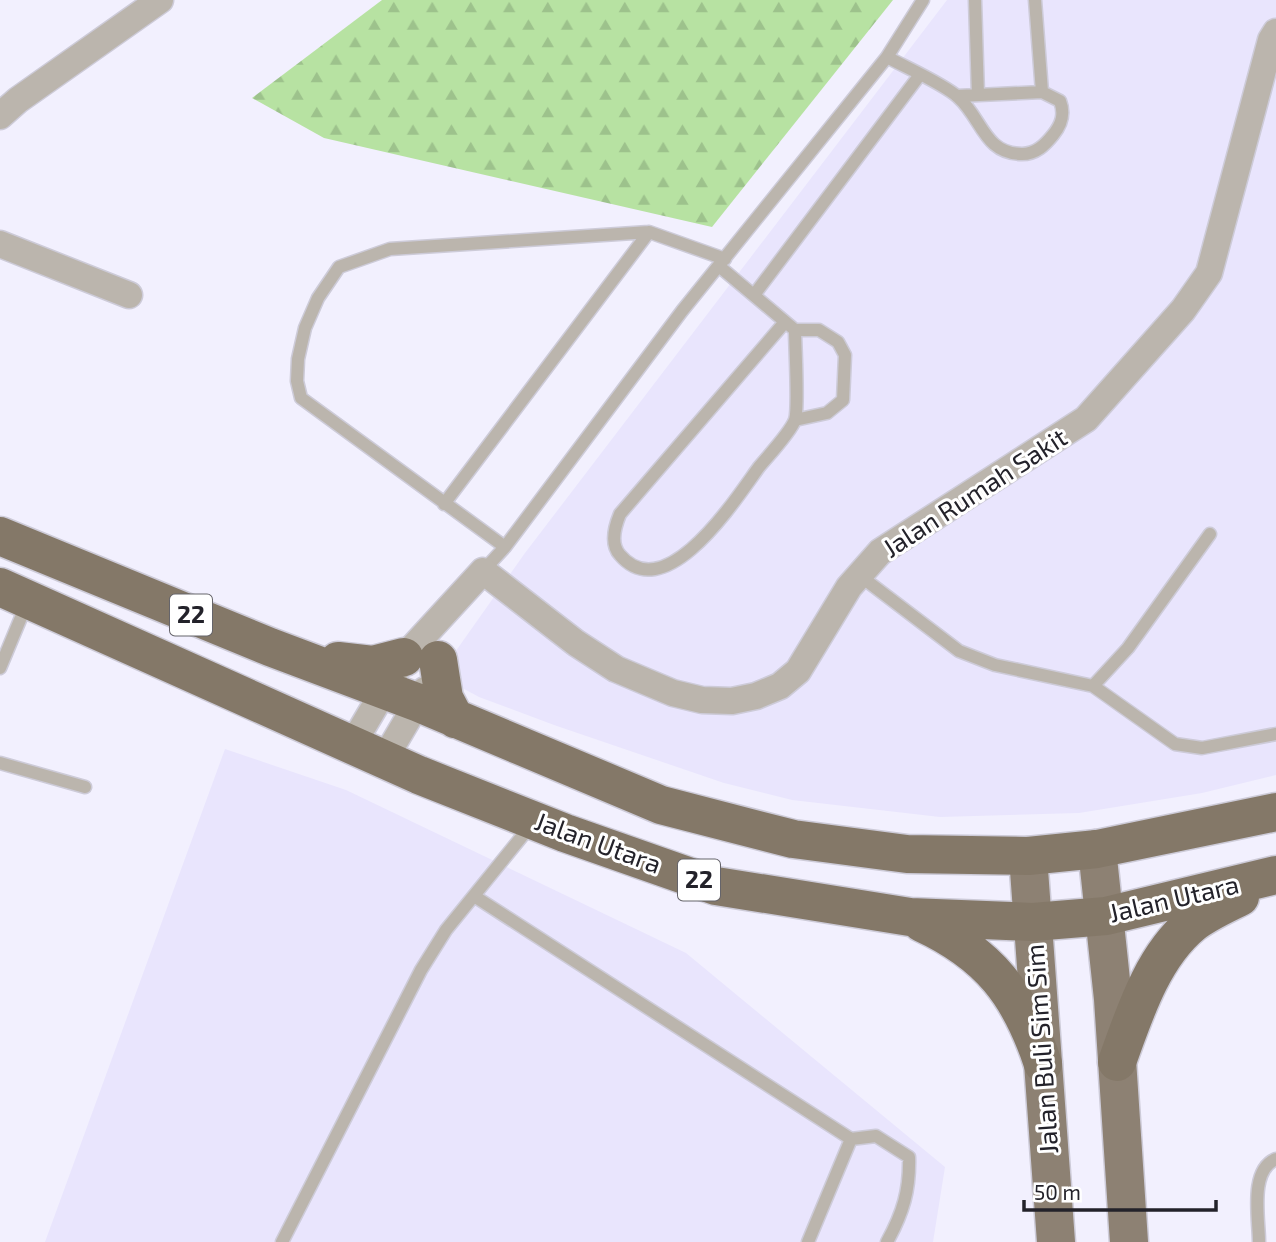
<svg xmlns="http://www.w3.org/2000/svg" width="1276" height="1242" viewBox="0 0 1276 1242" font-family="'Exo 2',sans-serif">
	<defs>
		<pattern id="forest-firs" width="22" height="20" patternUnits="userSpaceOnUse" patternTransform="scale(1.75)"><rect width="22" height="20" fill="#b7e2a2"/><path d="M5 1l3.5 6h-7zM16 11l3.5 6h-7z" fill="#9dc28c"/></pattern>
	</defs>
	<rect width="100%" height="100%" fill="#f2f0fe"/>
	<path fill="#e9e5fd" d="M947,0H1276V775L1202,793L1079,813L940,817L792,800L724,783L554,725L479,697L453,683V655L525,553Z
		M225,749L346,790L686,953L945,1167L933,1242H45Z"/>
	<path fill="url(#forest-firs)" d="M382,0H893L712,227L324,138L252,98Z"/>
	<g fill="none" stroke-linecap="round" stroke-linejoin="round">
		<g stroke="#cdcbd8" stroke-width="15">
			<path id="service" d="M975,0L978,95
				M1035,0L1042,92
				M887,57L923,0
				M720,267L795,330H819L838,342L845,355L843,400L827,413L795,420
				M754,295L919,76
				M785,322L620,514C615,526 610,544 620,555C666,609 737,497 759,467C768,456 790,433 795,420C799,408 795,347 795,330
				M444,504L649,232
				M505,547L301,398L297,381L298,359L305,328L318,298L339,267L390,249L649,232L725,259
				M483,571L505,547L682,311L887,57C905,67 944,84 958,97C982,118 984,154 1022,154C1036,154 1045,145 1053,135C1062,124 1065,114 1060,101L1042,92L957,96
				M859,575L959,651L995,665L1093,686L1175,744L1202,748L1276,734
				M0,668L27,603
				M1093,686L1128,648L1210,534
				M0,763L85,787
				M474,896L851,1139
				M282,1242L421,970L446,930L532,824
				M808,1242L851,1139L876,1136L909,1157C910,1190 903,1213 887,1242
				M1259,1242C1259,1219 1249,1170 1276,1159"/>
		</g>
		<g stroke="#cdcbd8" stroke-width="29">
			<path id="minor" d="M0,116L18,100L160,0
				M0,244L129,295
				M352,745L404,657L483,571L576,643L616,669L673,693L702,700L732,701L756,696L780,686L798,671L849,587L880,552L1086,419L1183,310L1209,273L1271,40L1276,32
				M385,758L425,690"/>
		</g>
		<g stroke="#cdcbd8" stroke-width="41">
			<path id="primary" d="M1097,849L1113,999L1129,1242
				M1028,856L1056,1242"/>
		</g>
		<g stroke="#cdcbd8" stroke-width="41">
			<path id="trunk" d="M0,536L270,647L419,703L661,805L793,839L907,854L1028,856L1097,849L1276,812
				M0,587L419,775L565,833L716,886L910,917L1033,922L1106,916L1276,875
				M438,660L444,698L455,719
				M338,661L373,665L404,657
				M922,923C989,954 1020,994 1043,1064
				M1117,1062C1134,1015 1152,957 1192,924C1206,913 1224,905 1240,897"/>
		</g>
		<use href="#service" stroke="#bbb5ad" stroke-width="12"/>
		<use href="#minor" stroke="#bbb5ad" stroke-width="26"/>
		<use href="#primary" stroke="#8d8173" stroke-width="38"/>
		<use href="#trunk" stroke="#847868" stroke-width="38"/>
	</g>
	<g text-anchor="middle" stroke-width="6" stroke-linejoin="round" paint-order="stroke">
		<g fill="#fff" stroke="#65646a" stroke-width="2">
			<rect x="170" y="594.5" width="42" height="41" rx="5"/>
			<rect x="678" y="859.5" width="42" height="41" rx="5"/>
		</g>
		<g font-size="24" font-weight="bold" fill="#23222a">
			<text x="191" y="623">22</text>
			<text x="699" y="888">22</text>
		</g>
		<g font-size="26" fill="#23222a" stroke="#fff">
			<text transform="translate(975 493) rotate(-33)" y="9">Jalan Rumah Sakit</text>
			<text transform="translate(598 843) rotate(20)" y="9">Jalan Utara</text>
			<text transform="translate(1174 899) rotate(-13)" y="9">Jalan Utara</text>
			<text transform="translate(1042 1049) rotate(-94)" y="9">Jalan Buli Sim Sim</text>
		</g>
	</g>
	<path d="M1024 1200v10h192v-10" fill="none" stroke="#23222a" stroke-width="3.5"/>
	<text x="1034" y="1200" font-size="21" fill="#23222a" stroke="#ffffff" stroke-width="5" paint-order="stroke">50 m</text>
</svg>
